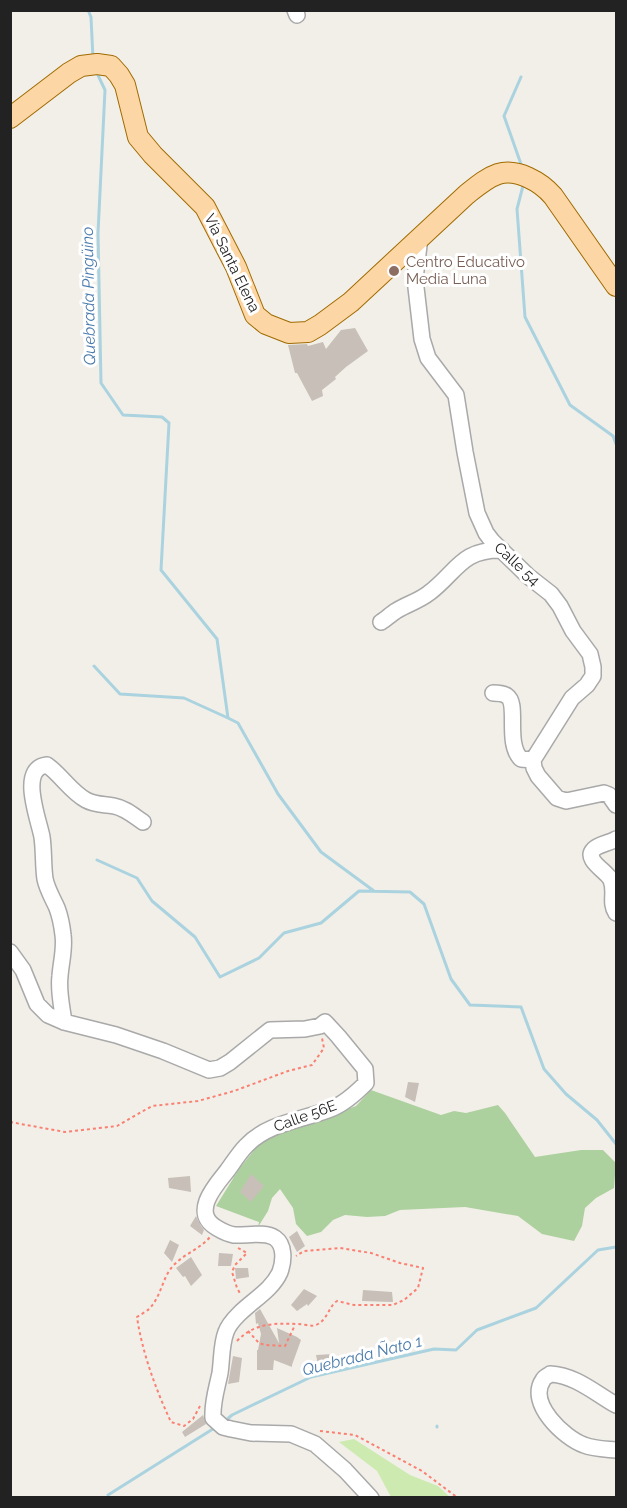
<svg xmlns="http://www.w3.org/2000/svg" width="627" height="1508" viewBox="0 0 627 1508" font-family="Raleway,sans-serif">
	<rect width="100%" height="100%" fill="#f2efe9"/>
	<path fill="#cdebb0" d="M354,1439L410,1475L438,1486L450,1497H391L377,1471L339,1442Z"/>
	<path fill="#add19e" d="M371,1090L441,1115L454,1111L466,1113L498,1105L505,1113L535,1157L581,1150H603L616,1163L614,1188L596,1198L585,1208L582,1226L574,1241L542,1234L518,1216L465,1207L400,1210L385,1216L367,1217L345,1215L333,1220L321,1232L307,1236L296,1224L293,1208L280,1189L272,1198L268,1211L258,1227L259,1222L216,1206L239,1169L259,1144L276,1135L356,1106Z"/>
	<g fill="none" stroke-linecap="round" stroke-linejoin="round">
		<path stroke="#aad3df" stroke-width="3" d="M88,10L91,17L93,59
			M96,71L105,90L98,233L101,383L123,415L162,417L169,423L161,570L217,639L228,718L238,723L278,794L321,852L374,891
			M521,77L504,116L522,167
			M524,182L517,209L525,317L570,405L613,436L616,444
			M94,666L120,694L184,698L228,718
			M97,860L137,878L152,901L195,937L220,977L259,958L284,933L321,923L359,891L410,892L424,904L451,979L470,1005L521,1007L544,1069L566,1094L597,1120L616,1144
			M224,1422L232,1415L311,1377L434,1349L456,1350L477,1330L536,1308L598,1250L616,1247
			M437,1427V1426
			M108,1495L216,1427"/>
	</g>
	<path fill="#c7bfb8" d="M355,328L368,351L346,367L335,377L336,379L322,390L323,396L312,401L297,373H295L288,345L307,344L308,346L323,342L326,349L341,330Z
		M408,1082L419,1083L415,1102L405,1097Z
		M251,1174L264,1186L251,1202L240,1192Z
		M190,1176L191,1192L169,1188L168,1178Z
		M196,1216L201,1226L204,1230L202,1235L190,1226Z
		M297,1231L305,1246L297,1252L289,1237Z
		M170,1240L179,1245L172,1262L164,1253Z
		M219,1253L233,1254L231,1266H218Z
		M191,1257L202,1275L191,1286L185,1276L183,1277L176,1268Z
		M235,1268H248L249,1277L236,1279Z
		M304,1289L317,1296L308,1306L307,1304L297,1311L291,1305Z
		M363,1290L392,1292L393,1302L362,1301Z
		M260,1309L279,1343L277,1328L297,1337L301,1340L292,1365V1367L274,1360L273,1370H257V1350H258L261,1334L258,1323L256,1324L255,1313Z
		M334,1354L338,1362L319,1369L316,1355Z
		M233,1356L242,1358L239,1382L228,1384Z
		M203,1415L206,1424L185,1437L182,1432Z"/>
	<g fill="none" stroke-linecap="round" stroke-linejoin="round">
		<g stroke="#a9a9a9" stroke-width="18">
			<path id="minor" d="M295,10L297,15
				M420,237L415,279L422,339L428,358L456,395L465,452L477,513L486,533L492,541L528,576L551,594L560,606L573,631L590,654L593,667V676L587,685L572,698L533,760L534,768L538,776L557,798L566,801L604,793L609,795L616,805
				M381,622C386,619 391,614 396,611C407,604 419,601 429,593C457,572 461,549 502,550
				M493,693C497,693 503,693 507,696C519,704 505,743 521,759L533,760
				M616,839C610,843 599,844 594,849C583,860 607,871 611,880C616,892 609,902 616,913
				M10,952L23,970L37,1004L48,1015L64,1022L116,1035L163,1051L209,1070L220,1068L230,1062L270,1030L305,1029L320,1026L325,1022L338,1036L365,1069L366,1083C357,1092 345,1103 333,1108C305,1120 268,1122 246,1146C239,1153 233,1163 227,1171C214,1187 191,1213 217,1228C222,1231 228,1234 234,1235C246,1236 264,1231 275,1238C285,1245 284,1261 280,1272C272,1290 253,1300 239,1314C234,1319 228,1326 226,1332C221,1345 222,1360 220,1373C217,1388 212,1402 213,1418L223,1427L231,1429L251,1433L291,1434L315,1444L345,1470L371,1498
				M64,1022C62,1007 58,991 60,976C61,962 65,949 63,935C62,926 60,916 57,908C53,899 47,889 45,879C43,865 44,851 42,837C39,820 18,768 47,765C61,775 71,792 86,800C95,805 104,804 114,806C125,808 134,816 143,822
				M616,1405C595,1393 575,1375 550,1374C548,1376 544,1377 543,1380C527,1403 564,1438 584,1445C594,1449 606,1449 616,1450"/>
		</g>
		<g stroke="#a06b00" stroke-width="22">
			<path id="major" d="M10,118L69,73L81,66L97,64L111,66L119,75L125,85L138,137L153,155L205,207L236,267L255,315L266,324L289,333L308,332L320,325L351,302L466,195C476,187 486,178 498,174C517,168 541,182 553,196L616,286"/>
		</g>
		<path stroke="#fa8072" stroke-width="2" stroke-dasharray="3 3" stroke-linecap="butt" d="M10,1122L65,1132L117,1126L152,1106L198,1101L234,1091L288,1071L312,1065L324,1048L322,1038
			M238,1248L247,1253L235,1265L232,1272L237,1288L241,1295
			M248,1331L259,1343L265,1345L285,1346L295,1325
			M237,1341C254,1323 275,1323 298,1324C304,1324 311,1327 316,1325C328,1320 328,1307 337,1301L354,1305H393L404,1300L418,1288L423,1268L400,1263L371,1253L340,1248L304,1251L296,1256
			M200,1406L193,1419L184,1426L171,1422C156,1390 142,1352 137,1317C141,1314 146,1312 149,1309C161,1297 162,1279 172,1267C183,1254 199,1250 210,1237
			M320,1431L355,1435L422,1471L458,1498"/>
		<use href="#minor" stroke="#fff" stroke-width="15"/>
		<use href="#major" stroke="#fcd6a4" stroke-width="20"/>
	</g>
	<circle fill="#8d6e63" stroke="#fff" stroke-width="2" cx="394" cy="271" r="6"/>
	<g text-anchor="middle" stroke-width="6" stroke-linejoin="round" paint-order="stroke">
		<g font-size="15" fill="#785e54" stroke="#fff" text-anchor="start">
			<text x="406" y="267">Centro Educativo<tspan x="406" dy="17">Media Luna</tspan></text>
		</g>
		<g font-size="15" fill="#222" stroke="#fff">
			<text transform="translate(232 263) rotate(64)" y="5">Vía Santa Elena</text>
			<text transform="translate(517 564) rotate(43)" y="5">Calle 54</text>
			<text transform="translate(305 1116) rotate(-20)" y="5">Calle 56E</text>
		</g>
		<g font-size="16" font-style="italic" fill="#4a7aab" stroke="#fff">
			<text transform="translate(88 296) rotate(-91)" y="6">Quebrada Pingüino</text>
			<text transform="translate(362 1355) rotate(-14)" y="6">Quebrada Ñato 1</text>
		</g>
	</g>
	<rect width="627" height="1508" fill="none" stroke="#222222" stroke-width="24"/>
</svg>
